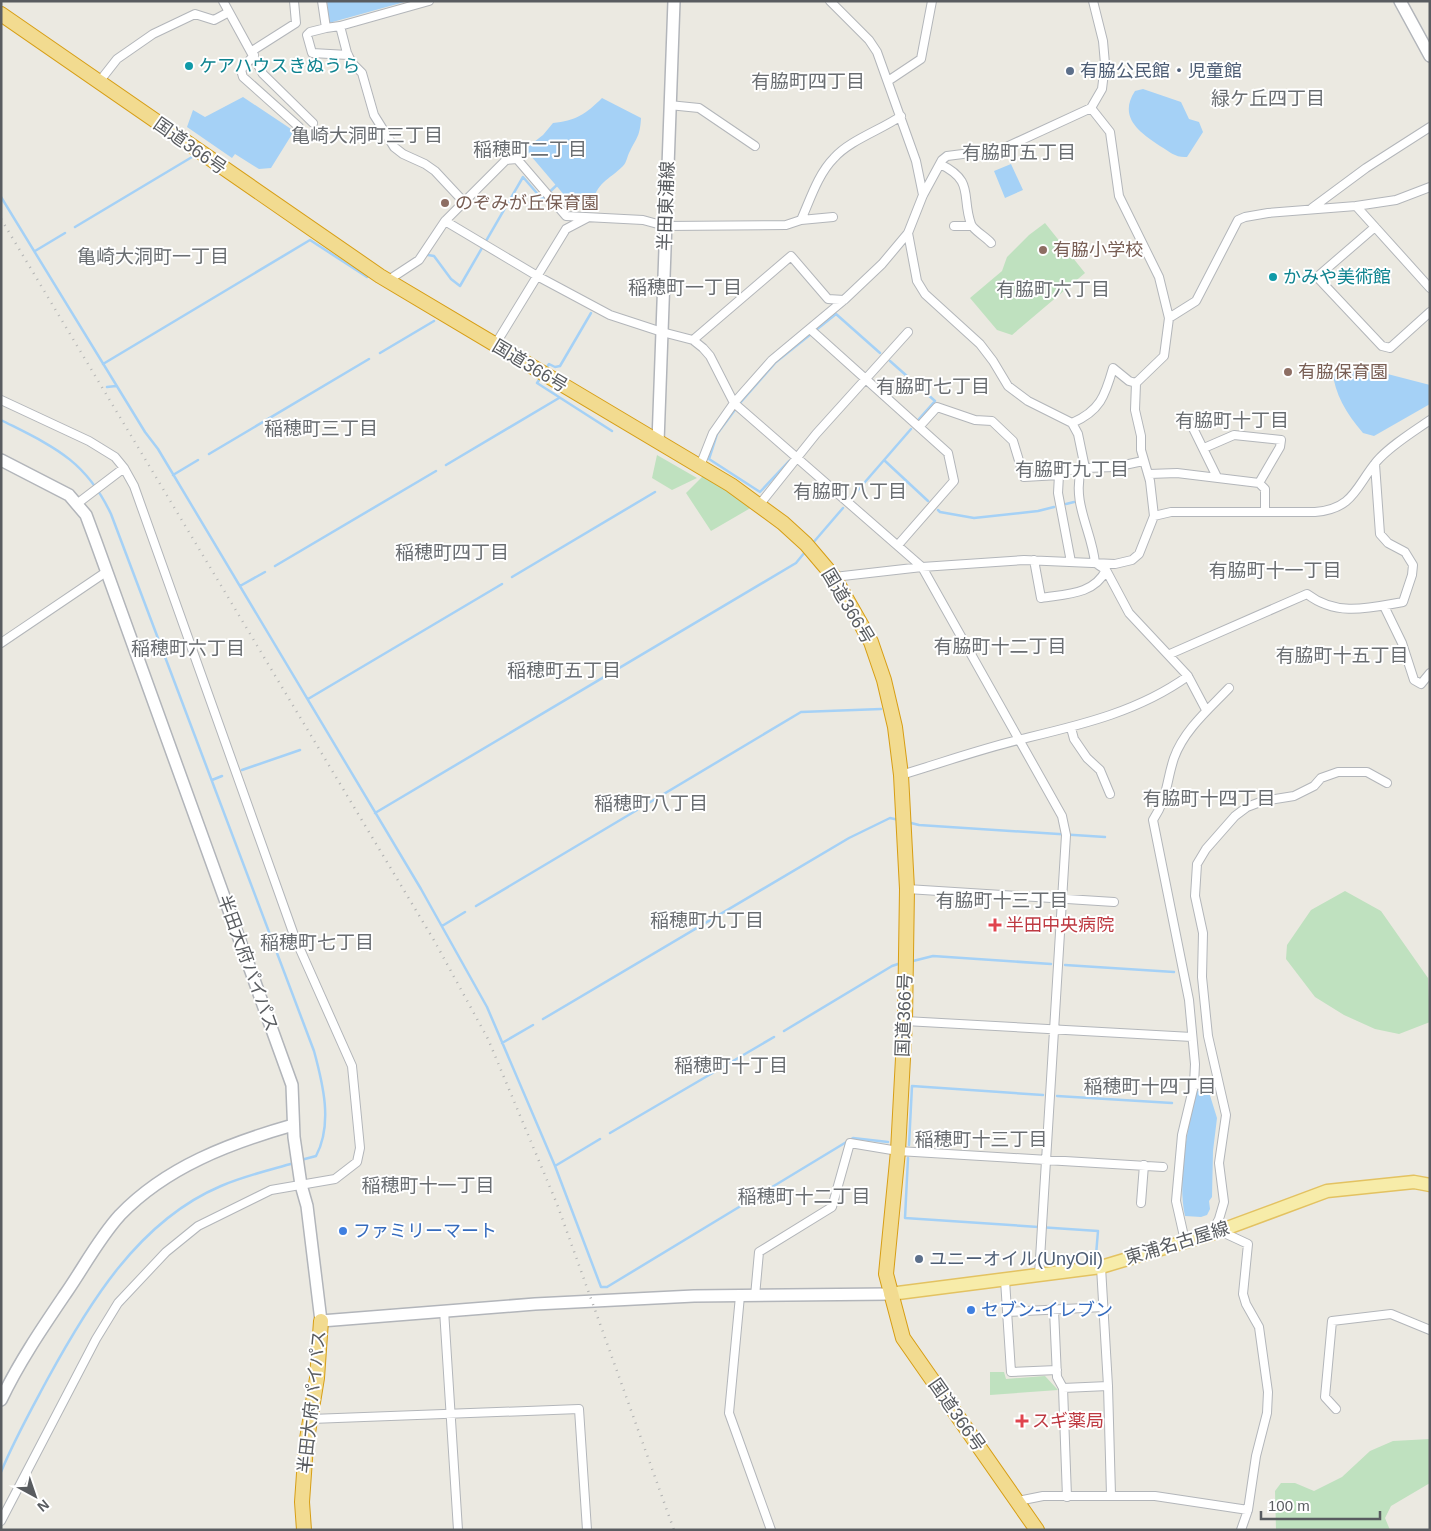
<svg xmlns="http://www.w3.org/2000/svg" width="1431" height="1531" viewBox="0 0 1431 1531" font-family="Arial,'Noto Sans JP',sans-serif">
	<rect width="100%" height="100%" fill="#ebe9e1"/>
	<path fill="#bfe1bf" d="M1045,223L1085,273L1012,335L997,330L970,298L1002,271L1007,257L1029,235Z
		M657,455L697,478L672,490L652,478Z
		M703,476L754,506L711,531L686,493Z
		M1345,891L1381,911L1428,978L1430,1022L1399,1034L1375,1029L1344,1015L1315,997L1286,959L1287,945L1311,910Z
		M990,1372H1004L1006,1379L1045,1376L1058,1390L990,1395Z
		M1430,1439V1483L1391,1506L1385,1518L1390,1530H1276L1275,1491L1281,1483H1295L1314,1491L1342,1477L1370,1451L1393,1441Z"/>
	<path fill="#a5d1f6" d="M327,1H408L329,23Z
		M1143,89L1181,102L1189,119L1199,122L1203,132L1187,157C1176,158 1170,152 1160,146C1139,132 1118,117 1135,91Z
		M243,97L294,131L271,168L259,169L235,154L232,158L187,127L193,110L205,117Z
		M602,98L641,118C640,136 637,137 630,151C627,156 627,162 623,166C609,180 595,183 593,205L571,203L525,149L543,135L553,123C575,121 586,114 602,98Z
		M1011,164L1023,190L1005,198L994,171Z
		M1345,363L1430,385V404L1374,436L1363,433C1346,413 1335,395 1332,369Z
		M1208,1089L1217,1118L1213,1151L1212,1197L1209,1201L1210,1209L1207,1215L1201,1217L1185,1216C1177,1181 1188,1126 1196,1091Z"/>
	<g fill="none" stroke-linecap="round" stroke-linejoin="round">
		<path stroke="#a5d1f6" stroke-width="2.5" d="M1,197L145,432L158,449L421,889L487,1007L555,1166L601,1287H607L853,1138L888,1142
			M75,227L192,157
			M35,251L65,233
			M428,255L434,256L451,279L460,286L523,177L542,199L558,184
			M380,353L434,321
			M890,361L935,401L919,419
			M103,364L310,240L367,277
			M547,367L549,364L555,367L560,366L591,313
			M539,380L537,383L612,431
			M107,387L116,386
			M1,420C52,446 85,459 111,514L314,1051C323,1084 333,1124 316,1156L301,1160
			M209,454L369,359
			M884,460L928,501
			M789,461L760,492L709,459L717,434L740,403L776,362L836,314L880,353
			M446,465L559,398
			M173,475L198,460
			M852,497L911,429
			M1066,504L1074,502
			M938,510L940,512L974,518L1038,511L1054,507
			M812,544L843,508
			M275,566L436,471
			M512,577L655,492
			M240,586L265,572
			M308,699L502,584
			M242,770L300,750
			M212,780L222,776
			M647,804L801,712L881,709
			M375,813L796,563L805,552
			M907,822L919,825L1105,837
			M476,906L637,810
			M442,926L465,912
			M913,961L933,956L1051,964
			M1065,965L1174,972
			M543,1019L849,838L890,818L899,820
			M784,1031L892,966L898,964
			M502,1043L533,1025
			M1057,1096L1172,1103
			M610,1133L774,1037
			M909,1145L912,1086L1043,1095
			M908,1158L905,1218L1098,1231L1096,1255
			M555,1166L600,1139
			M1,1472C14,1440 31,1410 47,1380C88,1305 138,1221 221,1186C244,1176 270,1170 294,1163"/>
		<g stroke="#b3b6ba" stroke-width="10">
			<path id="street" d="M223,1L263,74L313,123
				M322,1L326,28L340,26L429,1
				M830,1L869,40L877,52L916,161L923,195
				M340,26L347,53L352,63L362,73L374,115L394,147L403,154L425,164L435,171L463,201
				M326,28L310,32L307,35L312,53L348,55
				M252,51L296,23L294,1
				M254,55L241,70L243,77L299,127L300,132
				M888,81L921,59L932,1
				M99,82L117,59L153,34L195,14L214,20L229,12
				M669,105L699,108L755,146
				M940,164C975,181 961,196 971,224C973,230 986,237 991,243
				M1356,206L1396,200L1430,187
				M1312,208L1366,168L1430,127
				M801,220L833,217
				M445,221L539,277L610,315L662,332L693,340L703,348L710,356L734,403L922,567L1062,816L1066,835L1039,1275
				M954,226H971
				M1375,227L1317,277L1382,346L1390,348L1430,312
				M908,233L917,281L925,294L980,344L993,361L1008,386L1028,401L1072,423C1100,411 1105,396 1113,368L1129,381L1136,383
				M387,281L419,260L445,221L506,160L517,159L566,216L643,220L665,226L786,225L801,220C810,200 818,174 834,158C850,140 881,130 901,116
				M1169,318L1196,301L1238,220L1245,217L1268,213L1356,206L1430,288
				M810,329L948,453L954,481L898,545
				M693,340L791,256L828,299L844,300
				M495,345L566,229L587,218
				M1,400L89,441L115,457L124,468L134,486L295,938L352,1066L360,1148L357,1162L335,1179L271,1190L198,1226L166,1252L118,1303L96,1339L1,1521
				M1189,420L1217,477
				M1072,423L1078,434L1085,468L1081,470C1072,504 1092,531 1095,563
				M919,427L937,407L975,420L992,421L1013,441L1024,477L1059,475L1068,470H1081
				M1204,448L1234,435L1281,440L1280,447L1259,483L1265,489V512
				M700,466L713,433L734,403L772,360L844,300L882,264L908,233L923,195L942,160L947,156L1002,149L1091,108L1102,89L1105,64L1103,41L1093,1
				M1085,468L1115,467L1143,461
				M1149,474L1177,473L1259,483
				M1059,475L1058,493L1071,562
				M78,503L124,468
				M760,504L816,434L908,332
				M1154,516L1171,512H1315C1354,509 1356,486 1377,461C1391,445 1413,432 1430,420
				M1034,560L1041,598C1065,594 1094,595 1106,570
				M1097,564L1106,570L1129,613L1188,676L1206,710
				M834,577L922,567L1024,560L1115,564L1132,560L1139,554L1154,516L1150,481L1141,450V436L1135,410L1136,383L1164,356L1169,318L1159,277L1119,196L1110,132L1091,108
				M1384,606L1402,643L1414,680L1421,684L1430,673
				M1,643L106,572
				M1170,654L1307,594C1337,617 1369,608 1403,602L1412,575L1413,565L1405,552L1388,543L1380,534L1375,464
				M1071,728L1074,739L1087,758L1100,770L1110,794
				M901,775C941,763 981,749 1022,739C1080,725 1138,712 1188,676
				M907,889L1114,902
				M905,1021L1192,1037
				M1194,1085L1218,1083
				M1141,1203L1144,1165
				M1220,1231L1248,1244L1243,1294L1246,1304L1259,1327L1268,1392L1267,1413L1256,1456L1248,1510L1241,1530
				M1211,1234L1219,1219L1224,1202L1219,1163L1226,1115L1208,1036L1202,977L1203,933L1195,896L1197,864L1206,849L1235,816L1247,807L1263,801L1294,796L1314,786L1321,778L1338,772H1367L1387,783
				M1185,1241L1176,1201L1182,1135L1194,1085L1195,1064L1189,1000L1153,820C1168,797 1166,782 1174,758C1184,730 1209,709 1229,688
				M1101,1267L1108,1386L1111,1495
				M1005,1280L1011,1372L1057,1370
				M740,1296L729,1413L771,1530
				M755,1296L759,1252L832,1207L850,1143L898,1151L1163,1167
				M444,1310L458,1530
				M1054,1310L1057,1377L1063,1388L1067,1497
				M1007,1312L1103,1307
				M1063,1388L1108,1386
				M1336,1409L1325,1397L1332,1321L1391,1314L1430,1330
				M311,1419L579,1409L587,1530
				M1018,1501L1043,1496H1155L1248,1510"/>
		</g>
		<g stroke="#b2b5ba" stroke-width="14">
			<path id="secondary" d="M1400,1L1430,56
				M658,442L674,1
				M1,460L69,495L86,515L96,542L292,1085L294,1137L301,1185L307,1206L321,1321L535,1304L694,1296L890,1294
				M1,1400C19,1362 43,1327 66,1293C84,1267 99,1238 120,1215C166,1167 230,1143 293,1125"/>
		</g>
		<g stroke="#e3c261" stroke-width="15">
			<path id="primary" d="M890,1294L1101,1267L1211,1234L1327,1191L1414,1182L1430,1185"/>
		</g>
		<g stroke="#d79e15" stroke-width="16">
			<path id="highway" d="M1,14L380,276L731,485L783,523L806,544L834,577L871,642L884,680L895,727L901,775L907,889L905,1021L898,1151L886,1274L903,1338L1037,1530
				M304,1530L302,1502L306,1445L317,1378L321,1321"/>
		</g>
		<use href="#street" stroke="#fff" stroke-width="8"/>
		<use href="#secondary" stroke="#fff" stroke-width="11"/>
		<use href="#primary" stroke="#f7eca9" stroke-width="12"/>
		<use href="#highway" stroke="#f2db90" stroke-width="14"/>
		<path stroke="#b1b2b2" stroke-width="2.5" stroke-dasharray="1 6" stroke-linecap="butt" d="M1,219L435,942L488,1039L557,1204L674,1530"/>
	</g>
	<g fill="#0f9aa8" stroke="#fff" stroke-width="2">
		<circle cx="189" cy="66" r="5"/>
		<circle cx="1273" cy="277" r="5"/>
	</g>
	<g fill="#5c6f8a" stroke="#fff" stroke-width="2">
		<circle cx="1070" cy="71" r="5"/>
		<circle cx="919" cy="1259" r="5"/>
	</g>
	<g fill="#8d6e63" stroke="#fff" stroke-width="2">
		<circle cx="445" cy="203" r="5"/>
		<circle cx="1043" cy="250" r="5"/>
		<circle cx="1288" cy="372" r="5"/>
	</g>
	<g fill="#e0444e" stroke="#fff" stroke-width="2">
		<path d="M992.5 917.5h5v5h5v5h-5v5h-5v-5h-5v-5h5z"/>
		<path d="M1019.5 1413.5h5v5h5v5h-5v5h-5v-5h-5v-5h5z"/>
	</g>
	<g fill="#3f7fe0" stroke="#fff" stroke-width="2">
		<circle cx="343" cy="1231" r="5"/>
		<circle cx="971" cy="1310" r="5"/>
	</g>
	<g text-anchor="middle" stroke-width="4" stroke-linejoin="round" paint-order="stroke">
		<g font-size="18" fill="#0d838f" stroke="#fff" text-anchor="start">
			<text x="199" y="72">ケアハウスきぬうら</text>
			<text x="1283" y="283">かみや美術館</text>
		</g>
		<g font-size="18" fill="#4e5e75" stroke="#fff" text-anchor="start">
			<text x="1080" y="77">有脇公民館・児童館</text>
			<text x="929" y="1265">ユニーオイル(UnyOil)</text>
		</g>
		<g font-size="18" fill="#595c60" stroke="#fff">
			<text transform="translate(190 146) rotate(35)" y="6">国道366号</text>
			<text transform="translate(666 206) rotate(-88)" y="6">半田東浦線</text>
			<text transform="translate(530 366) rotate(31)" y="6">国道366号</text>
			<text transform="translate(848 606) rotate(59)" y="6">国道366号</text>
			<text transform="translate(248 963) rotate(70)" y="6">半田大府パイパス</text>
			<text transform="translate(904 1015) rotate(-88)" y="6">国道366号</text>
			<text transform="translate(1177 1243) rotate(-17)" y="6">東浦名古屋線</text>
			<text transform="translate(312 1402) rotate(-84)" y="6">半田大府パイパス</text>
			<text transform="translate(957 1415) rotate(55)" y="6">国道366号</text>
		</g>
		<g font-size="18" fill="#785e54" stroke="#fff" text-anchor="start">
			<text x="455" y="209">のぞみが丘保育園</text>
			<text x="1053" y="256">有脇小学校</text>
			<text x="1298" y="378">有脇保育園</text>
		</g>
		<g font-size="18" fill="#be3a42" stroke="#fff" text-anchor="start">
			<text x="1006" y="931">半田中央病院</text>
			<text x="1032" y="1427">スギ薬局</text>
		</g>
		<g font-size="18" fill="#366cbe" stroke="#fff" text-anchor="start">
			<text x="353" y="1237">ファミリーマート</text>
			<text x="981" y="1316">セブン-イレブン</text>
		</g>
		<g font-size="19" fill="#6a6e72" stroke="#fff">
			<text x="808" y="88">有脇町四丁目</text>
			<text x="1268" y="105">緑ケ丘四丁目</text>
			<text x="367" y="142">亀崎大洞町三丁目</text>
			<text x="530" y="156">稲穂町二丁目</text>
			<text x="1019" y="159">有脇町五丁目</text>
			<text x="153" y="263">亀崎大洞町一丁目</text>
			<text x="685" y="294">稲穂町一丁目</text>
			<text x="1053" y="296">有脇町六丁目</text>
			<text x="933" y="393">有脇町七丁目</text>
			<text x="1232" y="427">有脇町十丁目</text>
			<text x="321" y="435">稲穂町三丁目</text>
			<text x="1072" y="476">有脇町九丁目</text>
			<text x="850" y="498">有脇町八丁目</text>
			<text x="452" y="559">稲穂町四丁目</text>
			<text x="1275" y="577">有脇町十一丁目</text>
			<text x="1000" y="653">有脇町十二丁目</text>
			<text x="188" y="655">稲穂町六丁目</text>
			<text x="1342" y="662">有脇町十五丁目</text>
			<text x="564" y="677">稲穂町五丁目</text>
			<text x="1209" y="805">有脇町十四丁目</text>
			<text x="651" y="810">稲穂町八丁目</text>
			<text x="1002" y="907">有脇町十三丁目</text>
			<text x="707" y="927">稲穂町九丁目</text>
			<text x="317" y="949">稲穂町七丁目</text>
			<text x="731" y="1072">稲穂町十丁目</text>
			<text x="1150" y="1093">稲穂町十四丁目</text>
			<text x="981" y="1146">稲穂町十三丁目</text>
			<text x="428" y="1192">稲穂町十一丁目</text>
			<text x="804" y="1203">稲穂町十二丁目</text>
		</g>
	</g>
	<rect width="1431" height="1531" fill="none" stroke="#595c60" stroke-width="5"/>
	<g transform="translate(35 1496) rotate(140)" stroke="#ffffff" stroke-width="4" paint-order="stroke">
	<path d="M0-4L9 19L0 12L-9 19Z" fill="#595c60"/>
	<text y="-8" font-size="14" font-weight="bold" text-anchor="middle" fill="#595c60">N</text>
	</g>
	<path d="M1261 1511v8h119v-8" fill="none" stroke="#595c60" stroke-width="2.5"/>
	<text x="1268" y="1511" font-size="15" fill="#595c60" stroke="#ffffff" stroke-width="4" paint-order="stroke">100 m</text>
</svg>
